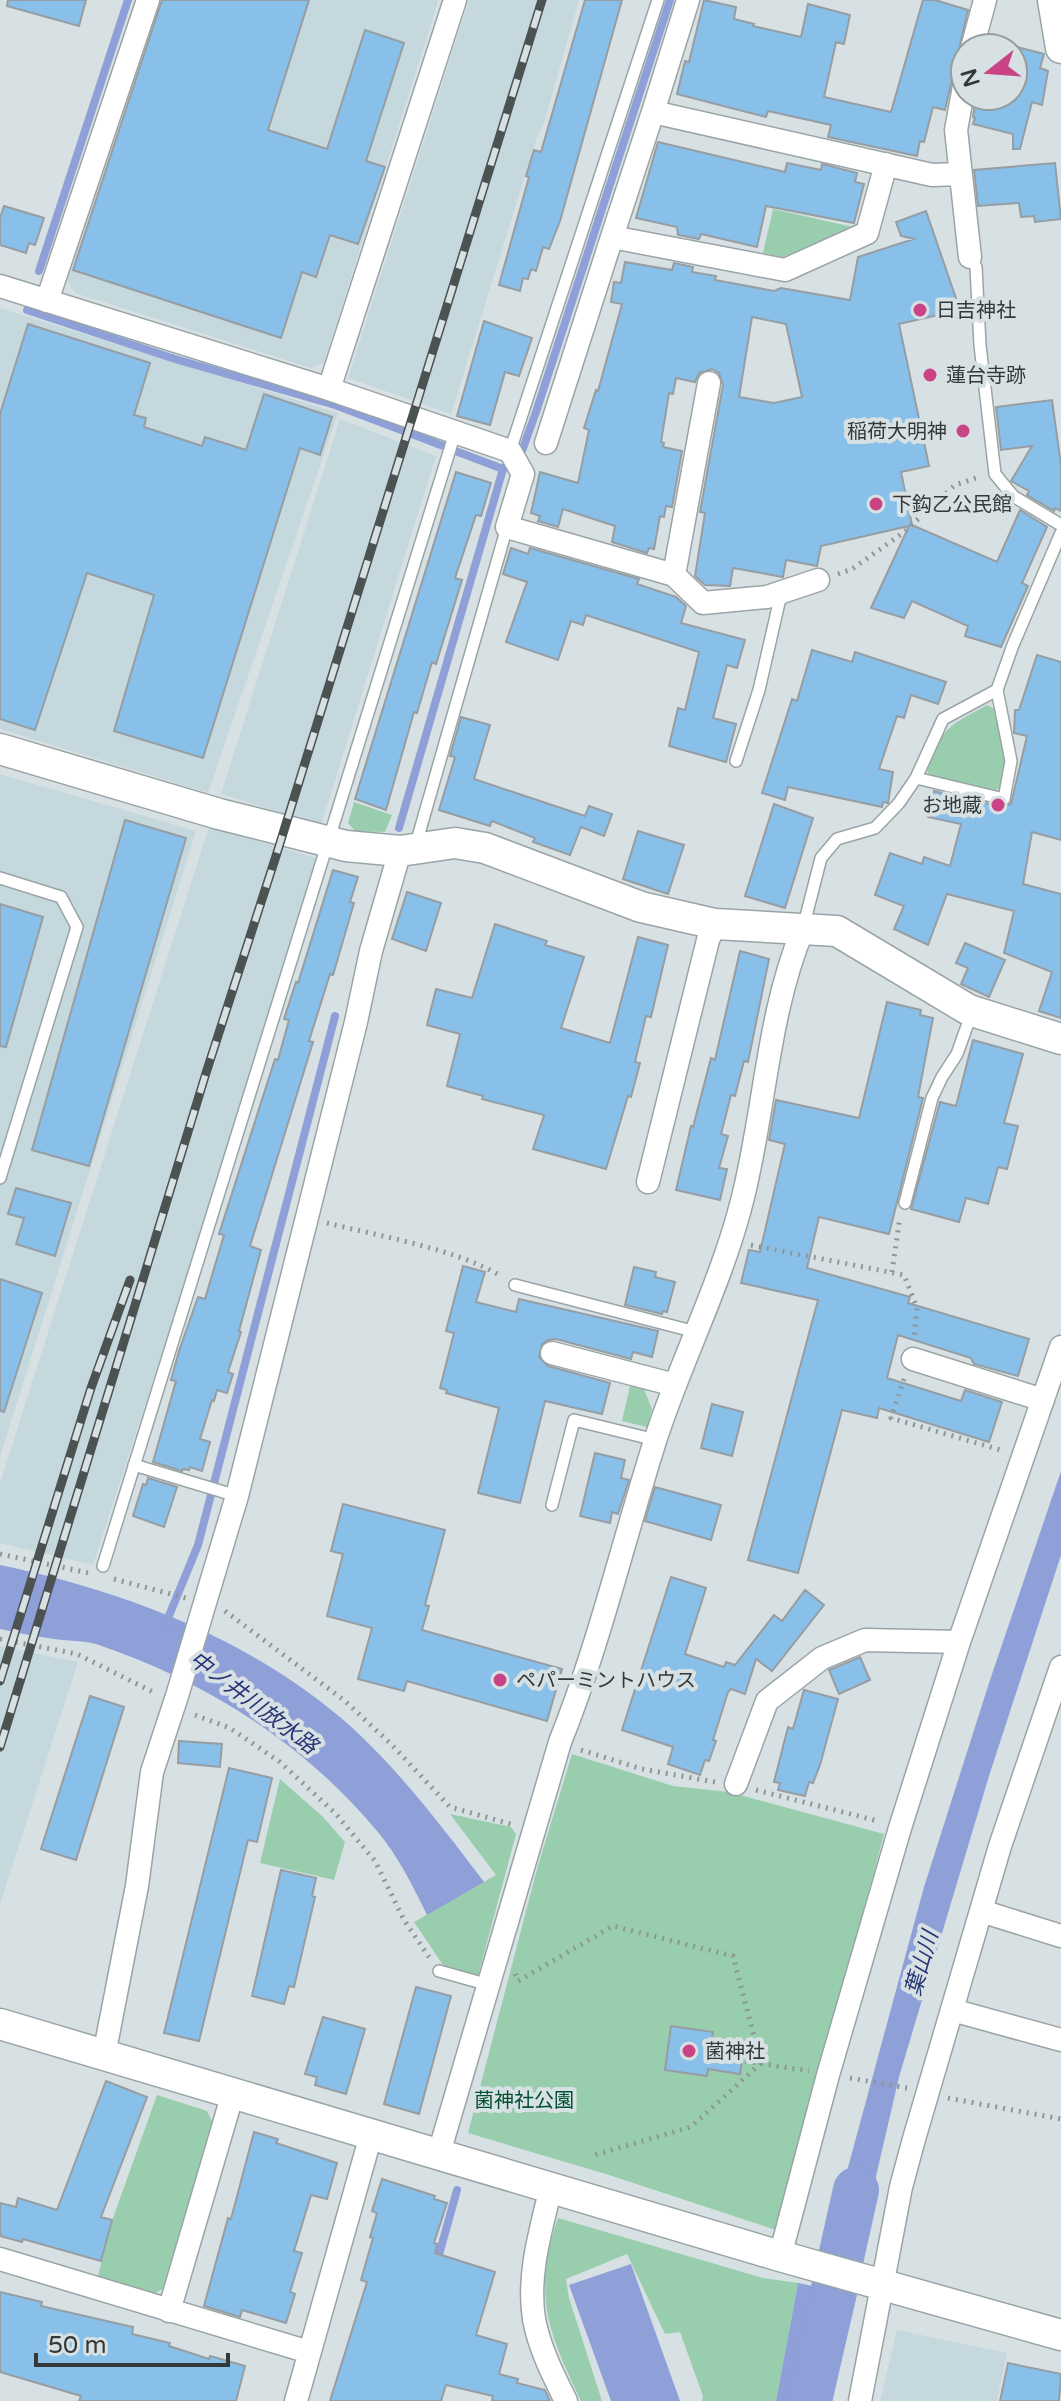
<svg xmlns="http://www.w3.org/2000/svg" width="1061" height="2401" viewBox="0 0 1061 2401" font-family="'Varela Round','Noto Sans JP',sans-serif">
	<rect width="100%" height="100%" fill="#d7e1e3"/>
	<path fill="#c5d8dd" d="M157,0H437L438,2L324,363L311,368L75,293L67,280Z
		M469,0H579L544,123L537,137L451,414L348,378Z
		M0,308L338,413L208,793L0,729Z
		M340,419L436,456L321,825L221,794Z
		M0,774L196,831L0,1457Z
		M209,827L316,858L182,1291L93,1565L0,1543V1483Z
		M0,1646L78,1662L0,1904Z
		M897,2330L1007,2353L997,2401H880Z"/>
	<path fill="#98cead" d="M773,209L853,227L783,257L763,253Z
		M987,705L998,711L1006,761L1001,786L994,792L931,777L927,771C942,727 947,727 987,705Z
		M354,802L392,815L385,832L355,831L348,823Z
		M630,1386L644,1389L652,1409L647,1427L622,1421Z
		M572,1754L673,1786L729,1792L884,1834L779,2231L609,2175L468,2133L537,1869Z
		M280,1779L323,1817L345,1842L334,1880L260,1863Z
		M450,1814L511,1827L516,1834L478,1976L443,1965L414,1922L496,1875Z
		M157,2095L207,2111L213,2123L168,2286L152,2295L98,2276L113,2218Z
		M558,2218L763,2278L798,2283L776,2401H702L703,2396L680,2332L665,2334L627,2254L566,2279L569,2298L602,2401H581C548,2332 532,2294 558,2218Z"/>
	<path fill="#8ea0d7" d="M1061,1471V1555L989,1776L899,2077L858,2254L827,2245L924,1887L990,1680Z
		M0,1565C120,1590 240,1635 335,1713C390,1758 441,1825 484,1882L427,1915C413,1886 398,1856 377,1831C305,1744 204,1680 96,1644C81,1640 63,1641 48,1638C32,1636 16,1632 0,1629Z
		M631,2264L680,2401H611L569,2285Z
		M798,2283L857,2295L832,2401H776Z"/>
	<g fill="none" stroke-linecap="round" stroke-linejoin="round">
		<path stroke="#8ea0d7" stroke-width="8" d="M39,271L128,0
			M27,310L175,359L335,405L446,447
			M503,469L522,451L536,412L670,0
			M399,828L503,469L458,452
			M166,1623L198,1545L335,1016
			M437,2262L457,2190"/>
		<path stroke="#8ea0d7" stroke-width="46" d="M809,2401L856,2190"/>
	</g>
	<path fill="#89c0ea" stroke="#969da3" stroke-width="2" fill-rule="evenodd" d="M8,0H86L79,26L7,6Z
		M162,0H309L268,130L327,149L365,30L404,43L366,161L385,167L358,244L330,235L316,277L302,272L281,338L73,270Z
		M585,0H622L560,221L549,249L543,247L536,271L531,269L528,279L523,278L520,291L499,285L529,177L526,176L534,150L541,152Z
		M704,0L736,7L734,19L754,24L753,26L801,37L808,4L850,15L844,44L836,42L824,97L891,112L923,0H935L968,10L945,110L933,107L924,142L920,141L917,156L828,137L831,125L768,111L766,117L677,94L685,61L689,62Z
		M1013,46L1044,54L1040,68L1048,71L1042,105L1032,102L1020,149H1013V134L973,124L975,118L973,117L976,96H1013Z
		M658,142L785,172L787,163L821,170L822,164L857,173L855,182L864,184L854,223L766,206L757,247L701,234L699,239L678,235L677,227L636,218Z
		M1055,163L1061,219L1035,222L1034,216L1021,217L1019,203L978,206L974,170Z
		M4,206L44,218L35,245L29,243L26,253L0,245V218Z
		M926,211L960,310L899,324L929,466L901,472L912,525L997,562L1020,510L1047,527L1022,583L1028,586L1001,647L965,636L968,626L912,601L904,618L871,608L909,526L821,546L817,566L786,560L783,577L733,568L730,586L705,585L695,576L705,513L700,512L723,385L719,373L712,369L699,373L695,382L676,378L673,394L669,393L661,442L664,443L663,447L682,451L672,507L666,506L664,517L660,516L654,549L649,548L647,553L612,542L615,526L563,509L558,527L538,521L540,516L531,513L540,472L578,483L589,430L584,428L596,390L598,391L622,304L611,302L614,282L621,283L625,262L672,270L674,263L693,267L692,272L716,276L715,280L774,291L781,288L850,300L858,257L914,239L901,236L896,222ZM752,317L786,324L802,397L774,403L739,397Z
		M484,321L532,338L519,376L505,372L490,425L457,416Z
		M28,324L150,363L134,415L146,418L144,427L202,446L205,437L246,450L264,394L332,417L320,455L300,448L203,758L114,731L154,595L87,573L35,730L0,719V414Z
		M1052,400L1061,465V511L1055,508L1054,511L1027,495L1029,491L1011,481L1032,446L1001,450L996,407Z
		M456,472L491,483L481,516L476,515L455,578L462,580L436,664L432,662L417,713L414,712L386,810L355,799Z
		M511,548L528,554L530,548L639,579L637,584L676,597L686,606L681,623L745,640L737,668L727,665L713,718L736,724L726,762L669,746L678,708L685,710L699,652L586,615L583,625L571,621L558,660L506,642L527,582L503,574Z
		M812,650L852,662L855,652L946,682L938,704L911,695L904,718L897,716L879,769L893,772L888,803L883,802L882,807L788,787L785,800L762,793L792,699L797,701Z
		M1037,655L1061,662V840L1032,832L1023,884L1061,894V1018L1039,1011L1052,972L1004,953L1014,911L947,894L928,945L894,929L904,906L875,895L890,853L922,864L924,857L950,866L961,824L928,817L934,791L1002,807L1011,804L1027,736L1014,733L1015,710H1019Z
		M461,717L490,725L474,779L585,816L589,806L612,814L604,836L581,827L570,855L533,842L535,838L492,821L490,826L439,810L455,757L450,756Z
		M774,804L813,818L785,908L745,896Z
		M125,820L186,838L89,1166L32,1150Z
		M638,831L684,845L668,894L623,879Z
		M333,870L358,877L350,902L354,903L333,975L330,974L309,1041L313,1042L250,1246L261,1250L239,1331L241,1332L228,1372L233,1374L227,1393L217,1390L214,1401L212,1400L200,1439L210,1442L202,1471L190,1467L189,1470L183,1469L182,1471L153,1462L176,1381L171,1380L179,1351L198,1297L205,1299L224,1235L219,1234L275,1059L278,1060L289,1020L284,1019L296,982L298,983Z
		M407,892L441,903L426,951L392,939Z
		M0,904L43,917L6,1047L0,1046Z
		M495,924L547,941L545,945L584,957L561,1028L610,1043L638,937L668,945L651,1017L646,1016L635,1062L640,1063L631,1097L628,1096L606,1169L533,1149L544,1115L482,1099L483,1096L447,1086L460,1034L427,1025L436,989L472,998Z
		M965,943L1005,960L989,997L961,984L968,968L956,963Z
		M740,951L769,959L748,1062L744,1061L735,1096L731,1095L721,1134L728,1136L719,1168L727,1169L720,1200L676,1190L691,1126L693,1127L711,1058L715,1060Z
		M887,1002L921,1010L920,1015L933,1018L918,1097L923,1098L889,1234L819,1217L807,1268L910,1297L908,1303L1029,1339L1018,1376L974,1364L971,1358L898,1335L887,1378L961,1401L965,1390L1002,1402L989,1442L879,1408L877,1418L842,1410L798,1573L748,1560L818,1300L741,1283L749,1250L760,1252L785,1144L769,1140L776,1100L859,1118Z
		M973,1040L1023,1054L1004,1123L1018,1126L1007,1169L998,1167L988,1204L966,1198L959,1222L911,1209L940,1102L956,1106Z
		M16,1188L71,1203L55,1256L16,1244L24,1218L8,1214Z
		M463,1266L485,1272L476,1302L516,1312L519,1299L658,1331L652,1357L633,1352L631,1359L556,1339L548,1340L542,1344L539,1357L548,1366L610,1383L602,1414L545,1401L520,1503L478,1493L499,1408L446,1393L447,1390L440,1388L454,1333L446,1331Z
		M634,1267L656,1272L655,1277L675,1282L667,1312L663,1311L662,1314L625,1305Z
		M0,1279L42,1293L4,1412L0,1411Z
		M712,1404L743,1412L732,1456L701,1448Z
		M595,1453L625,1460L621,1478L629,1480L618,1514L612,1512L610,1523L580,1516Z
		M148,1478L177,1487L164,1527L133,1516L143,1484L146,1485Z
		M655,1487L721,1505L711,1540L645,1521Z
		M343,1504L445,1530L425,1605L429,1606L422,1630L562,1669L547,1721L407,1681L404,1691L358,1679L372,1628L327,1616L343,1554L331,1551Z
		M671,1577L706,1588L685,1654L724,1667L726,1662L735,1665L774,1615L782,1621L805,1590L824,1605L772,1671L756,1659L745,1694L731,1689L728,1692L713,1740L716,1741L709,1761L705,1760L700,1775L668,1764L673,1747L622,1730Z
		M860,1657L870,1680L839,1694L829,1670Z
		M804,1690L838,1699L820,1765L813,1783L809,1782L805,1796L778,1790L780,1783L774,1782L788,1727L793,1729Z
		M90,1696L124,1707L76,1860L41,1849Z
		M179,1741L222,1744L220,1767L178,1763Z
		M229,1768L272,1778L257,1842L248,1840L199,2041L164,2033Z
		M281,1870L316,1878L312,1896L315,1897L294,1987L289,1986L284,2004L252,1996Z
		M416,1987L451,1996L419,2114L384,2104Z
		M323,2017L365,2029L346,2094L315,2085L317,2077L305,2074Z
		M671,2026L713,2032L711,2042L744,2047L740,2074L708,2069L707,2076L665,2070Z
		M106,2081L147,2097L101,2217L112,2220L101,2261L23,2239L22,2242L0,2236V2203L16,2207L18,2198L57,2210Z
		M254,2132L278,2139L276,2143L337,2163L327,2199L311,2195L294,2251L302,2253L290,2292L295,2294L286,2323L242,2310L240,2317L204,2306L228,2218L231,2219Z
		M382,2179L435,2196L434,2199L447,2203L434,2243L437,2244L435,2253L495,2272L476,2335L507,2344L499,2374L518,2379L517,2383L545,2390L550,2401H492L493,2396L446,2385L441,2401H330L367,2282L361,2280L373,2238L370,2237L377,2213L372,2211Z
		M0,2292L42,2302L41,2306L133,2327L132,2334L170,2343L169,2346L209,2359L210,2356L245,2366L236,2401H79L81,2396L0,2372Z
		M1008,2363L1061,2374L1059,2401H1000Z"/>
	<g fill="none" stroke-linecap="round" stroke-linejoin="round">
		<g stroke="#9aa4a6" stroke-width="14">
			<path id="lane" d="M970,257L976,267L980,345L995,474L1013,496L1061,525
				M510,451L658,0
				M736,761L759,690L781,594
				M916,778L1004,799L1011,761L997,690
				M416,844L507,527
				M0,878L61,897L77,927L0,1178
				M803,928L821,858L837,839L875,828L899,803L916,778L943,719L997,690L1013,645L1061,533
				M905,1203L932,1098L942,1077L957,1054L972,1012
				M515,1285L696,1332
				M134,1465L237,1496
				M552,1505L574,1420L656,1440
				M103,1566L455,433
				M439,1971L489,1985"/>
		</g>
		<g stroke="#9aa4a6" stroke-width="25">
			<path id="street" d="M688,0L653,112L932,175L959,174
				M972,48L985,0
				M965,81L956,130L970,257
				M653,112L612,237L785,270L867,233L886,164
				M0,286L329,389L510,451L523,474L507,527L674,575L709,383
				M47,301L148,0
				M329,389L455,0
				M546,443L612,237
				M674,575L703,603L767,597L818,580
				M648,1182L708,940L715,924
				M552,1353L675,1385
				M913,1359L1043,1400
				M736,1784L767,1701L822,1658L865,1640L959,1642
				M981,1911L1061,1936
				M952,2010L1061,2040
				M104,2055L137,1886L152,1772L177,1696L237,1496L356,1022L371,951L400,851
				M439,2153L560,1742C599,1645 623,1542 655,1441C681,1360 721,1284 742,1201C765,1112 767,1015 803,929
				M551,2187C541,2230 527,2274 534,2319C539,2347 553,2375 566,2401
				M780,2256L828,2075L900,1828L959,1642L1061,1347
				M0,2259L309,2352
				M169,2311L233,2093
				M296,2401L371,2135
				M860,2401L901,2187L914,2139L1000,1846L1061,1667"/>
		</g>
		<g stroke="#9aa4a6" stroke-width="33">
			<path id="secondary" d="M1053,0L1061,48
				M0,749L219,814L346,846L400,851L455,843L485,848L641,907L715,924L837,931L969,1010L1061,1039
				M0,2024L780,2256L1061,2335"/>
		</g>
		<path stroke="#8e9697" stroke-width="5" stroke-dasharray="2 6" stroke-linecap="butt" d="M838,574L852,569L903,533L955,485L979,477
			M327,1223C379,1236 456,1249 501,1276
			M751,1245L904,1275L917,1308L914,1339
			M892,1272L900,1217
			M904,1379L891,1418L1004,1451
			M0,1554L89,1573
			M114,1579L186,1598
			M225,1611L345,1701L392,1745L450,1807L514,1825
			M0,1639L77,1654L155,1693
			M195,1715L230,1728L280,1762L335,1813L375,1861L404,1920L429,1957
			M581,1750L642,1769L715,1782
			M756,1790L878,1821
			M515,1974L518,1981L613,1926L733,1956L761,2063L691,2127L591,2156
			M745,2061L809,2071
			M850,2078L907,2088
			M948,2098L1061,2119"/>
		<use href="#lane" stroke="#fff" stroke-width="11"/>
		<use href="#street" stroke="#fff" stroke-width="22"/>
		<use href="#secondary" stroke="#fff" stroke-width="30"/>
		<g stroke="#4c5152" stroke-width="9">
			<path id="rail" d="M0,1681L91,1388L130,1280
				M0,1747L206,1073L276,856L542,0"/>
		</g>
		<use href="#rail" stroke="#d7e1e3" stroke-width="6" stroke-dasharray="18" stroke-linecap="butt"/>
	</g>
	<g fill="#ca4485" stroke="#d7e1e3" stroke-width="3">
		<circle cx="920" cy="310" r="8"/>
		<circle cx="930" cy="375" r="8"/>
		<circle cx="963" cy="431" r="8"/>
		<circle cx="876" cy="504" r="8"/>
		<circle cx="998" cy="805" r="8"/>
		<circle cx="500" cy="1680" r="8"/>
		<circle cx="689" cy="2051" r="8"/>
	</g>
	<g text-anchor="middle" stroke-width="8" stroke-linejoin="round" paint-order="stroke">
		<g font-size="20" fill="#343839" stroke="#d7e1e3" text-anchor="start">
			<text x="936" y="317">日吉神社</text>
			<text x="946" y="382">蓮台寺跡</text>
			<text x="947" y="438" text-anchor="end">稲荷大明神</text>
			<text x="892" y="511">下鈎乙公民館</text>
			<text x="982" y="812" text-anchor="end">お地蔵</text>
			<text x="516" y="1687">ペパーミントハウス</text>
			<text x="705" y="2058">菌神社</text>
		</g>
		<g font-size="20" fill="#005130" stroke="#d7e1e3">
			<text x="524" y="2107">菌神社公園</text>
		</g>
		<g font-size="22" font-style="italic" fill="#263576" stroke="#d7e1e3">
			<text transform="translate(254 1702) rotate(37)" y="8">中ノ井川放水路</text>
			<text transform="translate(921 1963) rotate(-74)" y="8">葉山川</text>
		</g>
	</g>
	<g transform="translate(989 72) rotate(253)"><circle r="38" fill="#d7e1e3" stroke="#969d9f" stroke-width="2"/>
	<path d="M0-6L14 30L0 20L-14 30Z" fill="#ca4485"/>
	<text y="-12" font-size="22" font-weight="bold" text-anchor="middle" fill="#343839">N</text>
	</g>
	<path d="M36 2353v12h192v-12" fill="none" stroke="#343839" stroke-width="4"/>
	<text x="48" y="2353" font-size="24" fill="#343839" stroke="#d7e1e3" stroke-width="6" paint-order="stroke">50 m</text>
</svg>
